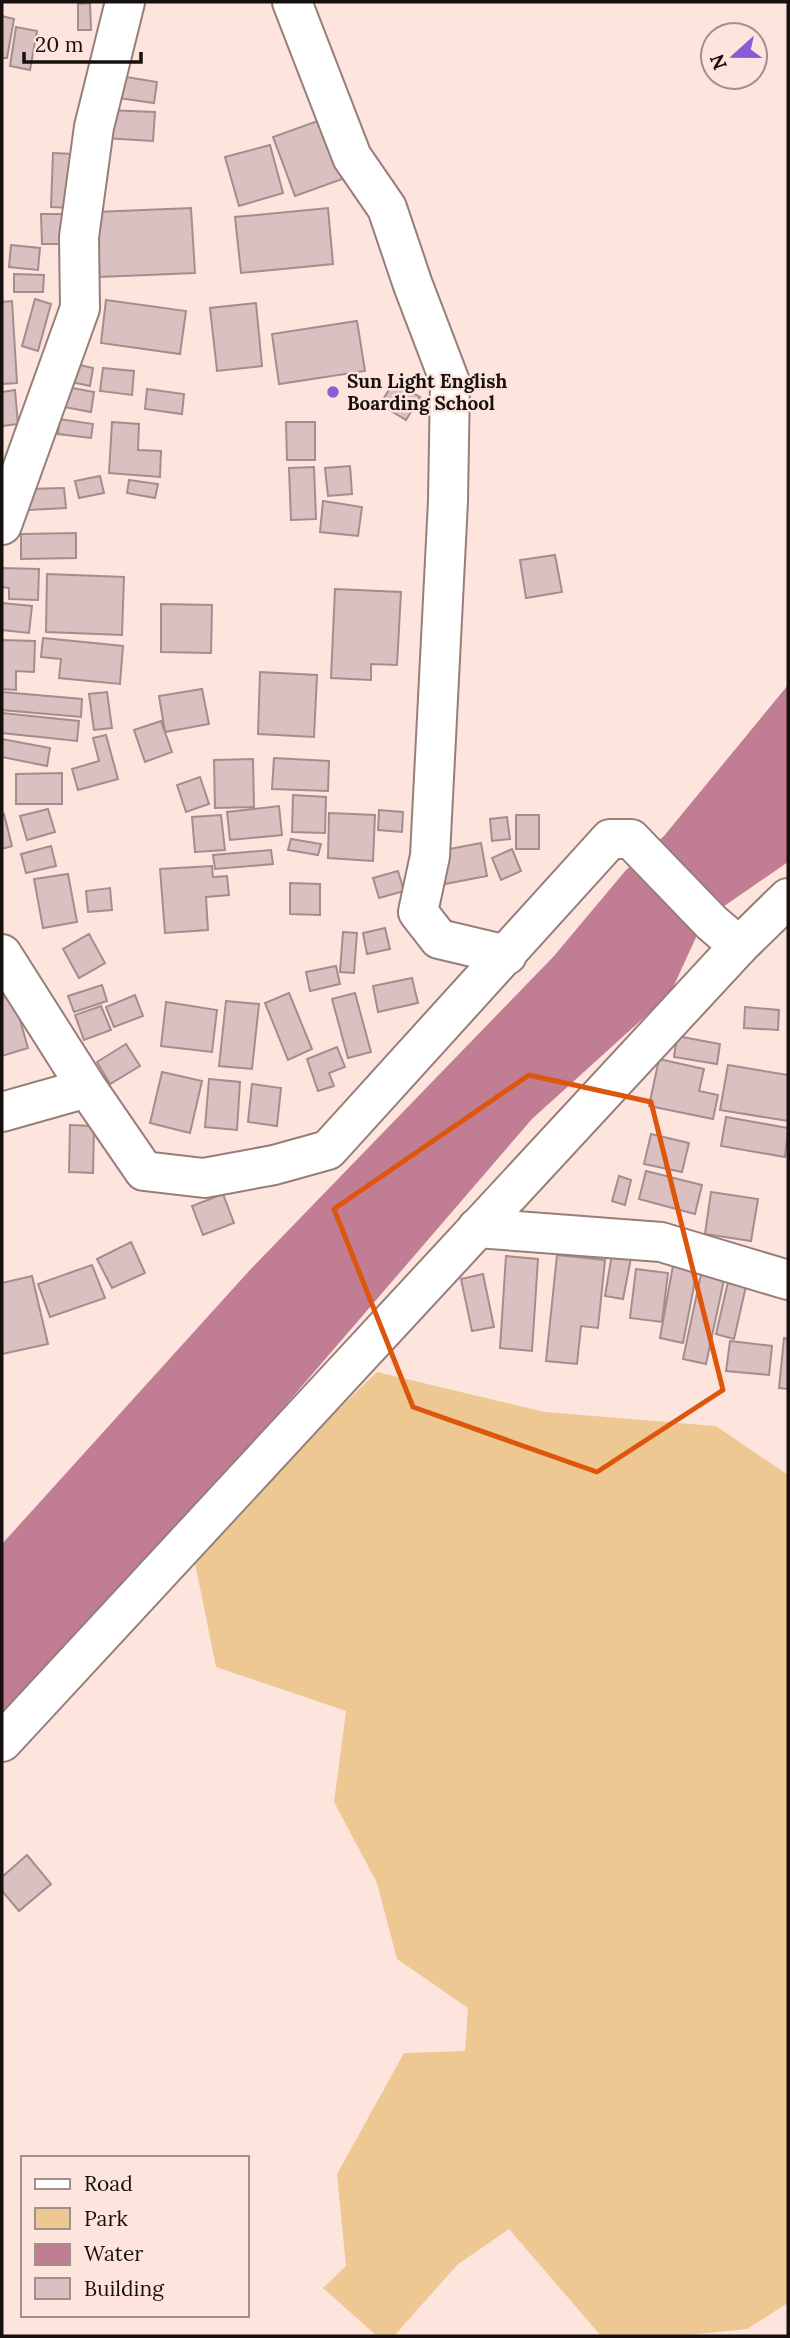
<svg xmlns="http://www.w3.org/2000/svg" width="790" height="2338" viewBox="0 0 790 2338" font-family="Lora,serif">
	<rect width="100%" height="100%" fill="#fde4dd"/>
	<path fill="#edc892" d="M377,1372L545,1412L716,1426L788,1475V2303L747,2329L678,2336H601L509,2229L457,2265L394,2336H377L323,2288L346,2266L337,2174L404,2053L465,2051L468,2008L397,1959L377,1883L334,1802L346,1711L216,1667L194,1558L315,1432Z"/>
	<path fill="#c07d94" d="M788,685V862L704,920L670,994L532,1119L253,1443L2,1718V1544L249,1271L554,956L626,870L664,836Z"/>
	<path fill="#dac0c0" stroke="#a58d8d" stroke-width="2" d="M90,3L91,30H78V4Z
		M2,16L14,19L7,58H2Z
		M16,27L37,31L30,70L10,66Z
		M114,75L157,82L154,103L111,97Z
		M106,110L155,112L153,141L104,138Z
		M326,118L348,177L295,196L273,137Z
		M270,145L283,193L239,206L225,157Z
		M53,153L74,154L72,208L51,207Z
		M191,208L195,273L99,277L96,212Z
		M328,208L333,264L241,273L235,217Z
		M41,214H72V244H42Z
		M11,245L40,248L38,270L9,267Z
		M14,274L44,275L43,292H14Z
		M35,299L51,304L38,351L22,346Z
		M106,300L186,311L180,354L101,343Z
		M12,301L17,383L2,384V302Z
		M256,303L262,366L217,371L210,308Z
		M357,321L365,371L279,384L272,334Z
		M66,362L93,368L90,386L62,380Z
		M103,368L134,371L132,395L100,391Z
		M394,382L420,397L406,420L380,404Z
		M67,387L94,392L91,412L64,407Z
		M147,389L184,394L182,414L145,409Z
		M15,390L18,424L2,426V392Z
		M59,419L93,424L91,438L58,434Z
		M112,422L139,424L138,450L161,451L160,477L109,473Z
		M286,422H315V460H287Z
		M350,466L352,494L328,496L325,468Z
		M314,467L316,519L291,520L289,468Z
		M100,476L104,493L79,498L75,481Z
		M129,480L158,484L155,498L127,493Z
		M64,488L66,508L28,510L27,489Z
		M323,501L362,507L358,536L320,532Z
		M76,533V558L21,559V534Z
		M555,555L562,592L526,598L520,560Z
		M2,568L39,569L38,600L9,599V588L2,587Z
		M47,574L124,577L122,635L46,632Z
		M335,589L401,592L397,665L371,664V680L331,678Z
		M2,603L32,606L29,633L2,630Z
		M161,604L212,605L211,653L161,652Z
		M43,638L123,646L120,684L59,678L61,659L41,657Z
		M2,640L35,641L34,672L16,671V690L2,689Z
		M260,672L317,675L314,737L258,734Z
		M202,689L209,724L165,732L159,696Z
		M2,692L82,699L81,717L2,710Z
		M107,692L112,728L94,730L89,694Z
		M2,713L79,721L77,741L2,733Z
		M161,721L172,752L145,762L134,730Z
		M106,735L118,779L78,790L72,769L99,761L93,738Z
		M2,739L50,748L47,766L2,757Z
		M274,758L329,761L328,791L272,789Z
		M253,759L254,807L215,808L214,760Z
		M62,773V804H16V774Z
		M200,777L209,804L186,812L177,785Z
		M293,795L326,797L325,833L292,832Z
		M279,806L282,835L230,840L227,812Z
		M48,809L55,832L27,840L20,816Z
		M379,810L403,812L402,832L378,830Z
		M329,813L375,815L373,861L328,858Z
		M4,814L12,846L2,849V815Z
		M221,815L225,850L195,852L192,817Z
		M516,815H539V849H516Z
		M507,817L510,839L492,841L490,819Z
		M291,839L321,844L318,855L288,850Z
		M481,843L487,876L445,884L439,851Z
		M51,846L56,866L26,873L21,854Z
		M512,849L521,871L501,880L492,858Z
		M271,850L273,864L215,869L213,855Z
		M212,866L213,877L227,876L229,895L206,897L208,930L165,933L160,869Z
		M398,871L404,891L379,898L373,878Z
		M68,874L77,922L43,928L34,879Z
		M290,883L320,884V915L290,914Z
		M110,888L112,910L88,912L86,891Z
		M385,928L390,949L367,954L363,933Z
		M343,932L357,933L354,973L340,972Z
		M89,934L105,963L79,978L63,949Z
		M336,966L340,984L310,991L306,972Z
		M412,978L418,1003L378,1012L373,986Z
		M102,985L107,1001L74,1012L68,996Z
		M289,993L312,1049L288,1060L265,1003Z
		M355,993L371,1052L348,1058L332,999Z
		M13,995L28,1048L2,1056V998Z
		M135,995L143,1016L114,1027L106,1007Z
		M226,1001L259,1004L252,1069L219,1066Z
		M166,1002L217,1010L212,1052L161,1046Z
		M101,1006L111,1030L84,1040L75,1015Z
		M745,1007L779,1010L778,1030L744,1028Z
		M677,1036L720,1044L717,1064L674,1057Z
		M126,1044L140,1066L110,1084L97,1062Z
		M337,1047L345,1067L329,1073L334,1086L318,1091L307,1059Z
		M659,1059L704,1069L699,1091L718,1095L713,1119L649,1106Z
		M728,1065L788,1075V1121L720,1110Z
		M162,1072L202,1081L190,1133L150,1123Z
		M209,1079L240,1082L237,1130L205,1127Z
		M252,1084L281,1088L277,1126L248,1122Z
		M726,1117L788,1128L785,1157L721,1146Z
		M70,1125L94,1126L93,1173L69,1172Z
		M651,1134L689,1143L682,1172L644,1164Z
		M646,1171L702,1185L695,1214L639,1199Z
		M619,1176L631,1180L625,1205L612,1201Z
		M711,1192L758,1199L751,1241L705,1234Z
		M223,1194L234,1223L203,1235L192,1206Z
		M131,1242L145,1273L112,1288L97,1259Z
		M612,1254L631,1258L623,1299L605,1296Z
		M557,1255L605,1260L598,1328L581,1326L577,1364L546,1361Z
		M506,1256L538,1259L532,1351L500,1348Z
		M674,1260L698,1265L683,1343L660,1338Z
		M92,1265L105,1298L50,1317L38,1284Z
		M636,1269L668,1273L662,1322L630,1318Z
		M702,1270L725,1275L706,1364L683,1359Z
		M483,1274L494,1327L472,1331L461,1279Z
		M32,1276L48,1344L2,1354V1283Z
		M728,1282L746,1286L734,1339L716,1334Z
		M784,1338L788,1339V1389L779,1388Z
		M730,1341L772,1346L769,1375L726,1371Z
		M27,1855L51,1884L19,1911L2,1891V1877Z"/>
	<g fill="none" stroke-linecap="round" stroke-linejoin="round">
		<g stroke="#967f79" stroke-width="42">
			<path id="street" d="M292,2L352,157L387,208L413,285L450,382L448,501L430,856L418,912L439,939L507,955
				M2,525L80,308L79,237L94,127L125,2
				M2,954L87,1088L144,1171L204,1178L274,1165L328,1150L610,839H631L712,923L739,946
				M2,1112L87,1088
				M477,1228L661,1242L788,1280"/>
		</g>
		<g stroke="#967f79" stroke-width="42">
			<path id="secondary" d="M2,1742L739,946L788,898"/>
		</g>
		<use href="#street" stroke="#fff" stroke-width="38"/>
		<use href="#secondary" stroke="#fff" stroke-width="38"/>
	</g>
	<path fill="none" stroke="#de550c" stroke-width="5" stroke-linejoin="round" d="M529,1075L651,1102L723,1390L597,1472L413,1407L334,1209Z"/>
	<circle fill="#895bd4" stroke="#fde4dd" stroke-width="2.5" cx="333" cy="392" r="7"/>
	<g text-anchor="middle" stroke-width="5" stroke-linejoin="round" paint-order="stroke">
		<g font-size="19" font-weight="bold" fill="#18100e" stroke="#fde4dd" text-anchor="start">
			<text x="347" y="388">Sun Light English<tspan x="347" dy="22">Boarding School</tspan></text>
		</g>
	</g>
	<rect width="790" height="2338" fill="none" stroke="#18100e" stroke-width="7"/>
	<rect x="21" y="2156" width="228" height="161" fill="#fde4dd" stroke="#a18f8a" stroke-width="2"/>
	<rect x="35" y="2179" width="35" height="10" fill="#ffffff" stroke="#a18f8a" stroke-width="2"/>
	<text x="84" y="2191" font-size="21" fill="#18100e">Road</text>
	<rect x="35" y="2208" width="35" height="21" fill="#edc892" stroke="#a18f8a" stroke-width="2"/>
	<text x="84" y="2226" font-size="21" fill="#18100e">Park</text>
	<rect x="35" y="2244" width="35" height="21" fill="#c07d94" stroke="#a18f8a" stroke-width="2"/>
	<text x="84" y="2261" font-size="21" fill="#18100e">Water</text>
	<rect x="35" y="2278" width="35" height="21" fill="#dac0c0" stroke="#a18f8a" stroke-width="2"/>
	<text x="84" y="2296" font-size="21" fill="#18100e">Building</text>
	<g transform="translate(734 56) rotate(249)"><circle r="33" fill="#fde4dd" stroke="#a18f8a" stroke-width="2"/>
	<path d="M0-5L12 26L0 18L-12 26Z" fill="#895bd4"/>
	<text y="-10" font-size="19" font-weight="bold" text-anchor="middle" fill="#18100e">N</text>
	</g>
	<path d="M24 52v10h117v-10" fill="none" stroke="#18100e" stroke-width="3.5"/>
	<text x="35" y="52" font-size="21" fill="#18100e" stroke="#fde4dd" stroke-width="5" paint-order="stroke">20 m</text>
</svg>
